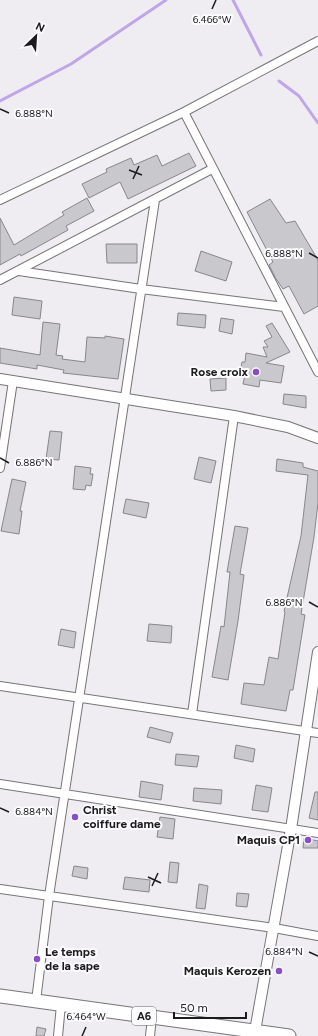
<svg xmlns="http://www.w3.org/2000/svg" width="318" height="1036" viewBox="0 0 318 1036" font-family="Figtree,sans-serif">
	<rect width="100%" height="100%" fill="#efedf1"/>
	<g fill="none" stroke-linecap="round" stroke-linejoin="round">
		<path stroke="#c0a5e9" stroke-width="3" d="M233,0L261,55
			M279,81L299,96L318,123
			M0,101L71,64L166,0"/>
	</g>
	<path fill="#c9c8cc" stroke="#88878b" d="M189,153L196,166L128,199L120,182L89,198L82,184L107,172L106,169L131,158L134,165L157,155L162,166Z
		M87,198L94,211L66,226L68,230L21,256L20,254L0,265V218L14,245L64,215L62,212Z
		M270,199L286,223L295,221L318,260V306L304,314L289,286L283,289L275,277L269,265L273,262L247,212Z
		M106,244H137V263H107Z
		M201,251L232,262L226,281L195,271Z
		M14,297L42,301L40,319L12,315Z
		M178,313L206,315L205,328L177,325Z
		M221,318L234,320L232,334L219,331Z
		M43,322L60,324L56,355L63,356L62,359L85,362L87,337L105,338V336L124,339L118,379L63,373L64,370L37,365V369L0,363V348L40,355Z
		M272,323L290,352L266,363L284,366L281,383L260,380L259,387L243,384L245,374L240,373L242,362H245L246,353L267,357L263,347H268L264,341L272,337L266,326Z
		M226,378V390L211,391L210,379Z
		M284,394L306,396V408L283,404Z
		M50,431L62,432L59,460L46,459Z
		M199,457L216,461L211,483L194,479Z
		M277,459L303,463V467L318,471V503L314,537L301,614L305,615L293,690H290L286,711L241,704L244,683L264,685L269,657L278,659L285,612L284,611L301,536L308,475L276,471Z
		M75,466L91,468L90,474H93L91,486L86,485L85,490L73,489Z
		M12,479L26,482L20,511H22L19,534L1,531Z
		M126,499L149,503L146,518L123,513Z
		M235,526L248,528L240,574L244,575L238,621L228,680L212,677L221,626L224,627L230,572H227Z
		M149,624L172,626L171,643L147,641Z
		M61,629L76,632L74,648L58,645Z
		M150,727L173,733L170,743L147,737Z
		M236,745L255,749L253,762L234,758Z
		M176,754L199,756L197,767L175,765Z
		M141,781L163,785L161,800L139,797Z
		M256,785L272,788L268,812L252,810Z
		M194,788L222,790L221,804L193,801Z
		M315,792H318V820L309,818Z
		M160,817L175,819L173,839L157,837Z
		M304,838L318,841V848H303Z
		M170,862L179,863L177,883L168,882Z
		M74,866L88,868L87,879L72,876Z
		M125,877L150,880L149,892L123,889Z
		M199,884L208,886L205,909L196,908Z
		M237,893L249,894L247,907L236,906Z
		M37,1027L46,1029L44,1036H36Z"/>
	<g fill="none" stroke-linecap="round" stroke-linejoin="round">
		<g stroke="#757477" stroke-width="10">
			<path id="minor" d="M184,112L318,372
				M0,200L184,112L318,41
				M19,271L141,289L284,307
				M0,280L212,169
				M0,468L13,381
				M0,686L318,733
				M192,714L234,416
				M0,784L318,833
				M0,889L274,928L318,936
				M36,1001L49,896L155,200
				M58,1036L61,1005
				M150,1036L152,1017"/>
		</g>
		<g stroke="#757477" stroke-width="12">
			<path id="tertiary" d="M0,379L234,416L288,427L318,438
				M255,1031L291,829L318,652"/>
		</g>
		<g stroke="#757477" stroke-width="15">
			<path id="trunk" d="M0,996L289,1036"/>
		</g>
		<use href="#minor" stroke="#fff" stroke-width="8"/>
		<use href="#tertiary" stroke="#fff" stroke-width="10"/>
		<use href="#trunk" stroke="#fff" stroke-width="13"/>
	</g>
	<path fill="none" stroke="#1b1a1c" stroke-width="1.5" d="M212,9L216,0M0,109L9,113M129,170L142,175M133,179L139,166M309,253L318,258M0,458L9,463M309,602L318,607M0,808L9,812M148,877L161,883M152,886L158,873M309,952L318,956M82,1036L86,1027"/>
	<g fill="#874fc6" stroke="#fcfbfe" stroke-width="1.5">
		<circle cx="256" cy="372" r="4"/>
		<circle cx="75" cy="817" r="4"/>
		<circle cx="308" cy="840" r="4"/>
		<circle cx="37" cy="959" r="4"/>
		<circle cx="279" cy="971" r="4"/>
	</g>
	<g text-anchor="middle" stroke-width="4" stroke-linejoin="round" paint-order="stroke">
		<rect fill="#fcfbfe" stroke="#5e5e60" stroke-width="1" x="132" y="1007" width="24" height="18" rx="3"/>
		<g font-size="11" font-weight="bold" fill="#1b1a1c">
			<text x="144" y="1020">A6</text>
		</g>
		<g font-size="12" font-weight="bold" fill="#1b1a1c" stroke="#fcfbfe" text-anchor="end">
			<text x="248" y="376">Rose croix</text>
			<text x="83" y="814" text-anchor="start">Christ<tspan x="83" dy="14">coiffure dame</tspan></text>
			<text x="300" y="844">Maquis CP1</text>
			<text x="45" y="956" text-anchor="start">Le temps<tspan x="45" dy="14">de la sape</tspan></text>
			<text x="271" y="975">Maquis Kerozen</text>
		</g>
	</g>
	<g font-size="10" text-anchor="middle" fill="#1b1a1c" stroke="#fcfbfe" stroke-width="4" stroke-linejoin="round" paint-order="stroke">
		<text x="212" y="23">6.466°W</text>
		<text x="34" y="117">6.888°N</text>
		<text x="284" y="257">6.888°N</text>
		<text x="34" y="466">6.886°N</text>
		<text x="284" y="606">6.886°N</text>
		<text x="34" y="815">6.884°N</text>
		<text x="284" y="955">6.884°N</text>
		<text x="86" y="1020">6.464°W</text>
	</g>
	<g transform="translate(36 36) rotate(25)" stroke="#fcfbfe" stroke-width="3" paint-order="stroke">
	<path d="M0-3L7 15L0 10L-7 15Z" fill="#1b1a1c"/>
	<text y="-6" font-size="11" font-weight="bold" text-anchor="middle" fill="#1b1a1c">N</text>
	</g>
	<path d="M174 1012v6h72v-6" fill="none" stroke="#1b1a1c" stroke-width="2"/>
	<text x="180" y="1012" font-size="12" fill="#1b1a1c" stroke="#fcfbfe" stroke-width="3" paint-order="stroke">50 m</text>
</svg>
